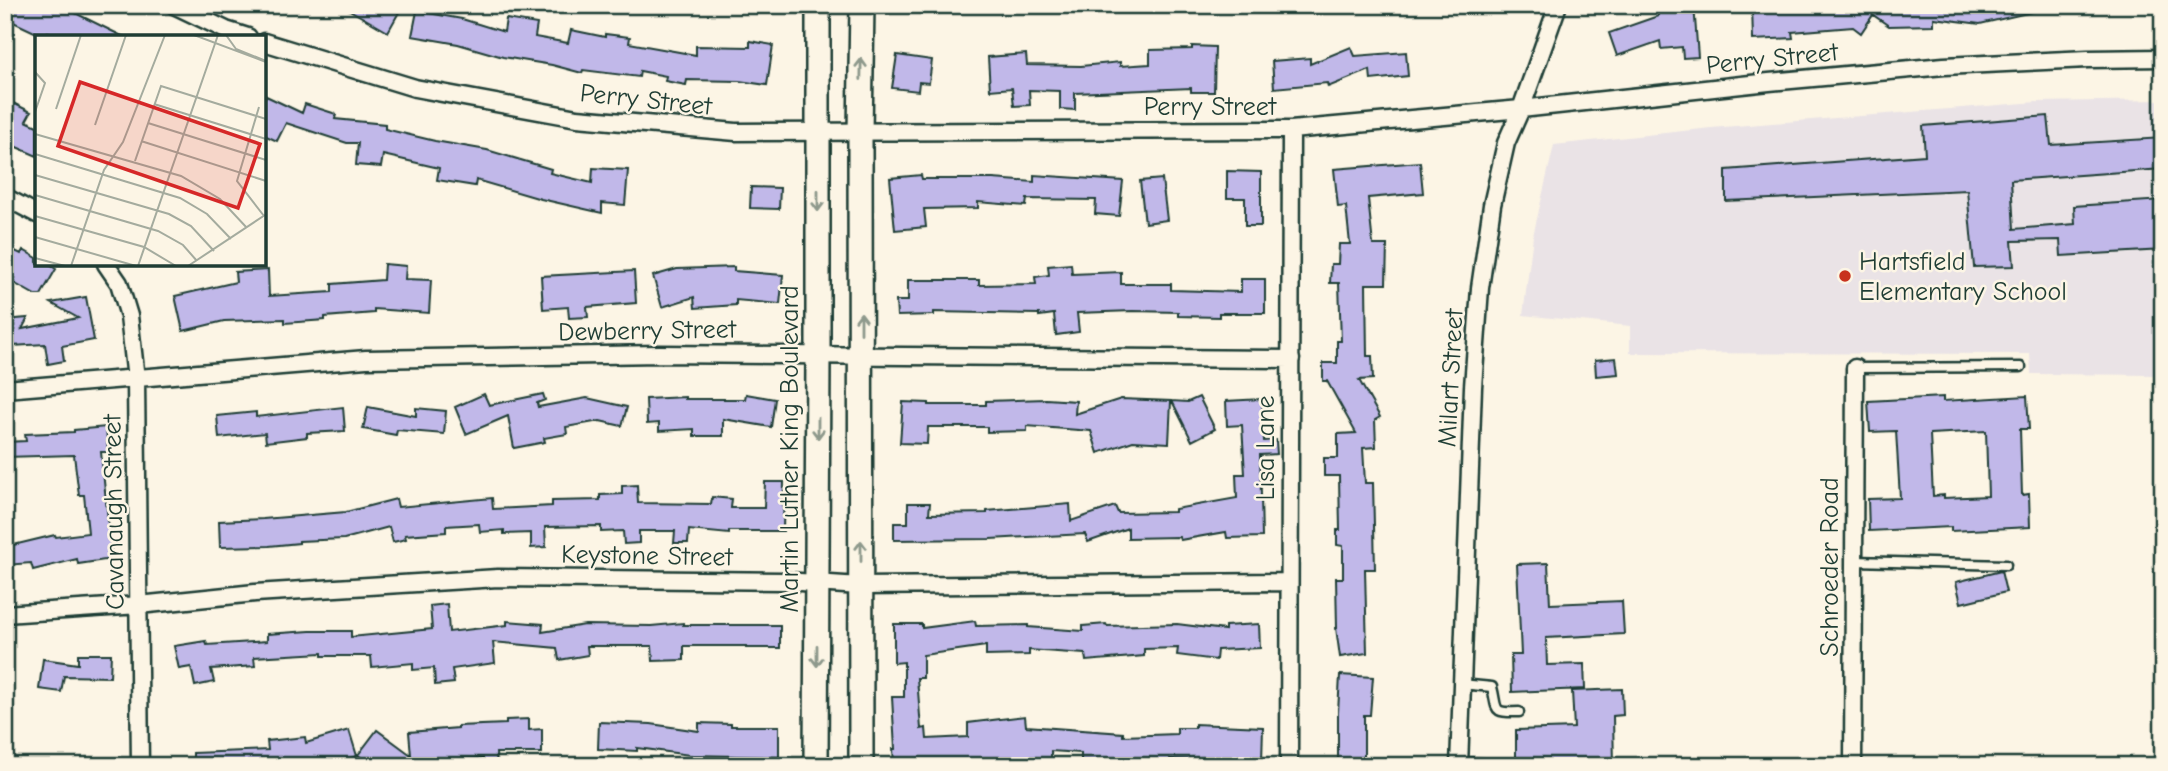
<svg xmlns="http://www.w3.org/2000/svg" width="2168" height="771" viewBox="0 0 2168 771" font-family="'Comic Neue',sans-serif">
	<rect width="100%" height="100%" fill="#fcf5e5"/>
	<filter id="ink" filterUnits="userSpaceOnUse"><feTurbulence type="fractalNoise" baseFrequency=".0143" numOctaves="2"/><feDisplacementMap in="SourceGraphic" scale="14" xChannelSelector="R" yChannelSelector="G"/><feConvolveMatrix kernelMatrix="1 2 1 2 8 2 1 2 1" color-interpolation-filters="sRGB"/></filter>
	<g filter="url(#ink)">
		<path fill="#eae3e6" d="M2163,100V375L2031,374L2030,354L1630,353V326L1523,315L1533,236L1554,145L1711,128L2037,102Z"/>
		<path fill="#c1b8e9" stroke="#1f3d34" stroke-width="2" fill-rule="evenodd" d="M16,5H59L124,37H59L48,32L45,37L9,20Z
			M341,5H403L388,32Z
			M1678,5H1694L1698,57L1683,58L1682,47L1661,49L1660,41L1617,56L1609,33L1658,16V12L1679,10Z
			M1752,5H2035L2036,11L1980,24L1934,18V25L1889,26L1873,15L1861,33L1853,27L1792,32L1793,38L1753,40Z
			M417,11L462,19L504,32L506,19L537,24L535,37L568,43L571,30L605,37V34L630,37L629,43L696,55V46L750,47V41L773,45L767,85L739,81L687,80L686,85L665,81L666,76L640,71L639,77L583,70L582,73L552,65L503,57L458,44L412,36Z
			M1192,46L1215,47L1214,92H1191V88L1075,93V110L1060,109V91L1029,90L1030,105L1014,106L1012,88L990,90L988,57L1026,54L1027,65L1081,66L1120,62V66L1150,64V50L1192,49Z
			M1351,47L1355,56L1406,52L1408,76L1371,80L1370,70L1328,87L1327,83L1274,88L1272,61L1310,58V64Z
			M897,55L932,60L929,83L919,82L918,91L892,88Z
			M264,95L302,113L305,104L336,114L335,119L385,124V129L435,141L487,150L551,169L550,173L592,183L593,168L628,170L625,205L602,203V213L541,199L476,180L475,186L437,180L439,168L383,155L381,167L356,165L358,143H347L286,123L277,141L264,135Z
			M5,99L31,112L26,121L37,126V156L5,142Z
			M2048,116L2051,145L2163,138V169L2011,180L2014,229L2075,224L2074,206L2163,200V250L2061,256L2060,240L2012,241L2014,266L1974,267L1967,190L1726,201V170L1925,155L1923,126Z
			M1420,162L1423,193L1368,198L1373,245H1387L1386,284H1366L1367,356H1372L1373,379L1359,380L1380,417L1375,420L1376,447L1363,448L1365,483H1373L1375,569H1365L1367,653L1340,657L1336,628H1337L1336,578H1343V546L1337,545V530H1340L1339,476H1324V458H1338V434L1356,433L1327,381H1323V363H1337V341H1341L1339,283H1330L1331,264H1338L1339,244H1350L1346,206L1338,207L1334,169Z
			M1227,171L1261,172V226H1245V198H1227Z
			M921,175L922,179H993L1034,182V175L1123,181L1119,216L1095,214L1096,200L1027,199L1026,206L978,202V208L924,209L926,227L895,230L890,178Z
			M1162,179L1167,220L1145,223L1140,181Z
			M751,187L780,188L779,209L750,208Z
			M5,246L21,254L23,250L37,258V264H48L56,269L41,295H35L5,278Z
			M384,264L406,266L405,279L431,280L429,313L374,309V313L325,317V320L285,323V319L224,321L183,331L175,296L236,282L235,272L268,270L269,296L332,292V284L383,280Z
			M1071,264L1072,274L1121,272V284H1171V290L1241,292V279H1265V313H1219V317L1178,316V312L1133,311L1077,313L1079,332L1056,335L1054,314L1039,316V314L934,312V315L897,316L896,301H908V280H979V285L1036,284L1035,277L1049,275L1048,266Z
			M734,267V271L783,275L780,304L736,300V305L695,308L694,297L662,307L653,276L677,269Z
			M634,271L636,303L587,307L588,317L569,318L568,307L543,309L541,276Z
			M86,297L94,340L62,346L64,361L48,364L45,344L12,346L5,358V320L28,318L22,329L78,318L51,303Z
			M1616,358L1618,374L1596,376L1595,360Z
			M484,394L489,405L543,394L545,400L537,403L538,407L587,398L627,407L622,426L600,421L566,427L567,434L544,438L545,442L514,448L508,416L466,434L455,407Z
			M746,394L775,399L771,427L723,419V436H694V429L659,431V423L647,424L646,399L685,397V399H745Z
			M2027,396L2029,429H2020L2022,495L2029,494L2030,527L1951,531V527L1869,531L1868,499L1900,498L1896,431L1870,432L1868,401L1943,397V401ZM1986,431L1988,496L1944,498V495L1933,496L1930,434Z
			M1199,397L1215,429L1192,441L1172,401L1188,402Z
			M1046,399L1076,401L1075,414L1121,399L1171,401L1169,443L1133,441L1098,453L1091,431L1027,426V431L987,432V427H928L927,444L900,443L903,402L929,403V405H986V401Z
			M1262,399L1264,441L1276,440L1277,454L1260,455L1262,537L1227,538L1226,532L1180,540L1179,537L1128,538V528L1088,542L1085,534L990,539L894,540V523H908V503H930L929,514L987,513V511L1070,504L1071,521L1115,506L1118,513L1175,512V509L1237,498L1236,474H1245L1242,425L1227,426L1226,401Z
			M343,407L345,431L307,433V437L266,442L265,433L219,438L217,416L256,412V417Z
			M368,407L416,416V408L446,411L444,434L397,430L396,435L363,429Z
			M106,427L108,452H101L112,559L78,564L77,559L33,570L31,563L5,565V547L55,535L56,537L88,533L84,495H79L74,455L5,457V442L26,441L25,434L74,432V430Z
			M765,482H784L783,531H729V534L689,530L688,543H674L675,531H639V543L624,544L623,531L601,532V526L545,527L546,547L531,548V533L504,534V530L480,532L479,524L446,526V532L405,535L406,539L393,542L389,527L344,539L299,541V543L269,546L220,547L219,521L263,519L346,512L396,499L398,507L492,498L493,509L552,506V501L600,500V495L622,494V486L637,485L638,503L711,504L712,497L732,499L731,508H764Z
			M1548,563L1550,604L1622,601L1624,634L1546,638L1547,665L1584,664L1585,689L1512,692L1511,655H1521L1517,564Z
			M2001,571L2006,592L1961,603L1956,582Z
			M447,604L449,632L507,625V621L543,624L542,632L585,625L651,626L683,623V625H780V648H746V646H684V660L653,661L652,646H587L588,655L559,660L557,648L493,642L495,663L452,669L454,683L435,685L434,668L413,670V663L372,667L371,656H322V653L254,657L255,666L211,669L214,682L195,686L191,667L179,669L174,646L206,641L207,645L267,641V634L310,631H351V637L432,629L430,606Z
			M975,621L976,626L1028,625V627L1083,631V626L1106,624L1107,626L1177,624L1225,630V626L1259,624L1260,648L1217,650L1216,660L1177,655L1178,648L1144,649V656L1086,661L1085,654L1029,650V655L986,656V646L923,655V678H917L921,729L926,728L927,739L968,737V723L1025,716L1026,726L1123,733V736L1177,734V728H1195V724L1263,727L1262,761L1170,759V766H1157V761H1121V766H1106V761L1081,760V753L1051,751V762L1023,760L978,764V766H959V763L939,764L938,760L894,764L893,749H895L892,697H904V662L894,663V624H922V628Z
			M78,654H111L110,677L64,676L61,692L39,689L43,659L78,664Z
			M1340,675L1373,677L1370,715H1364V764H1338V713Z
			M1622,689L1623,715L1613,716L1614,766H1516V730L1574,728L1572,691Z
			M529,719V730L542,729V753H496L497,766H483V758L450,759L398,766H373L358,755L377,730L411,755L409,732L458,728V726L506,724V720Z
			M599,722L651,724L699,731V723L731,724V726H779V757L690,755L637,748V751L598,749Z
			M349,730L357,756L326,766H322L321,761L275,766H193V753L268,750L267,741L305,737L306,743Z"/>
		<g fill="none" stroke-linecap="round" stroke-linejoin="round">
			<g stroke="#1f3d34" stroke-width="13">
				<path id="service" d="M1855,368L2021,367
					M1854,561L2006,565
					M1461,684L1492,687C1498,710 1491,713 1519,712
					M1459,762L1494,764V766"/>
			</g>
			<g stroke="#1f3d34" stroke-width="21">
				<path id="minor" d="M174,5L226,30L248,37
					M264,42L415,88L577,118L736,132L1291,130L1521,109L1769,82L1944,66L2088,59L2163,58
					M5,197L37,214
					M106,264L119,283L129,316L136,379L140,766
					M5,389L366,359L659,354L1291,359
					M5,614L139,605L255,593L498,578L785,581L860,586L1289,582
					M1289,766L1291,130
					M1459,766L1473,387L1480,288L1492,205L1506,143L1521,109L1558,5
					M1853,766L1855,368"/>
			</g>
			<g stroke="#1f3d34" stroke-width="28">
				<path id="secondary" d="M816,766L818,354V5
					M861,766L860,133L862,5"/>
			</g>
			<use href="#service" stroke="#fcf5e5" stroke-width="8"/>
			<use href="#minor" stroke="#fcf5e5" stroke-width="16"/>
			<use href="#secondary" stroke="#fcf5e5" stroke-width="23"/>
		</g>
		<defs><path id="oneway-shaft" d="M-6 0H5M1.5-3L5.5 0L1.5 3" fill="none" stroke-width="1.6" stroke-linecap="round" stroke-linejoin="round" transform="scale(1.75)"/></defs>
		<g stroke="#8e998c">
			<use href="#oneway-shaft" transform="translate(861 69) rotate(-89)"/>
			<use href="#oneway-shaft" transform="translate(818 201) rotate(90)"/>
			<use href="#oneway-shaft" transform="translate(861 323) rotate(-90)"/>
			<use href="#oneway-shaft" transform="translate(818 428) rotate(90)"/>
			<use href="#oneway-shaft" transform="translate(861 551) rotate(-90)"/>
			<use href="#oneway-shaft" transform="translate(817 656) rotate(90)"/>
		</g>
	</g>
	<circle fill="#c8321e" stroke="#fcf5e5" stroke-width="2.5" cx="1845" cy="276" r="7"/>
	<g text-anchor="middle" stroke-width="5" stroke-linejoin="round" paint-order="stroke">
		<g font-size="26" fill="#1f3d34" stroke="#fcf5e5">
			<text transform="translate(1772 58) rotate(-6)" y="9">Perry Street</text>
			<text transform="translate(646 99) rotate(6)" y="9">Perry Street</text>
			<text x="1210" y="115">Perry Street</text>
			<text transform="translate(647 330) rotate(-1)" y="9">Dewberry Street</text>
			<text transform="translate(1450 378) rotate(-87)" y="9">Milart Street</text>
			<text transform="translate(1265 448) rotate(-90)" y="9">Lisa Lane</text>
			<text transform="translate(789 449) rotate(-90)" y="9">Martin Luther King Boulevard</text>
			<text transform="translate(113 512) rotate(-91)" y="9">Cavanaugh Street</text>
			<text transform="translate(647 555) rotate(1)" y="9">Keystone Street</text>
			<text transform="translate(1829 567) rotate(-90)" y="9">Schroeder Road</text>
		</g>
		<g font-size="26" fill="#1f3d34" stroke="#fcf5e5" text-anchor="start">
			<text x="1859" y="270">Hartsfield<tspan x="1859" dy="30">Elementary School</tspan></text>
		</g>
	</g>
	<g transform="translate(35 35)">
		<rect width="231" height="231" fill="#fcf5e5"/>
		<path fill="none" stroke="#a4ab9e" stroke-width="2" d="M159,0L231,27M191,0L201,14L231,26M0,37L10,48L0,77M119,69L231,104M224,72L202,146L229,181M21,74L46,0M113,88L231,125M60,90L91,0M0,99L146,141L185,164L212,193M106,106L231,146M0,119L145,163L172,179L196,204M100,126L126,51L231,84M0,140L134,179L156,191L179,216M0,160L123,196L148,210L162,226M0,181L109,212L141,231M0,202L101,231M0,223L30,231M36,231L69,135L88,107L130,0M103,231L183,0M153,231L230,180"/>
		<path fill="#d62828" fill-opacity="0.15" stroke="#d62828" stroke-width="3.5" d="M45,47L225,109L203,173L23,111Z"/>
		<rect width="231" height="231" fill="none" stroke="#1f3d34" stroke-width="3.5"/>
	</g>
	<rect width="2168" height="771" fill="none" stroke="#fcf5e5" stroke-width="28"/>
	<rect x="14" y="14" width="2140" height="743" fill="none" stroke="#1f3d34" stroke-width="2.5" filter="url(#ink)"/>
</svg>
